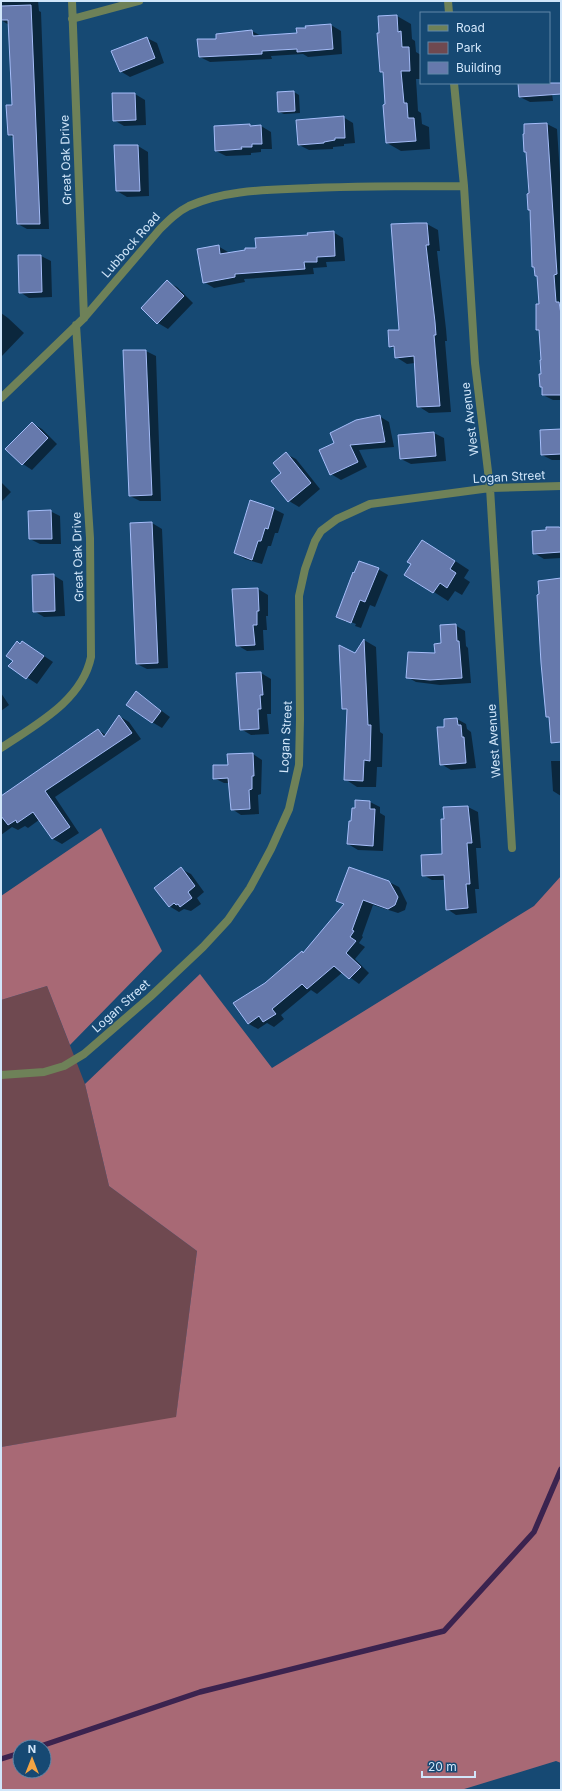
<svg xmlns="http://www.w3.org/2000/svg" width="562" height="1791" viewBox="0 0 562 1791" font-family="Inter,sans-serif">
	<rect width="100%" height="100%" fill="#164973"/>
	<path fill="#6f4950" d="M47,986L85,1084L109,1186L197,1251L176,1418L1,1447V1000Z"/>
	<path fill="#a86975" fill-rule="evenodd" d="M101,828L162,951L70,1045L47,986L1,1000V896Z
		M561,876V1763L556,1761L461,1790H1V1447L176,1417L197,1251L109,1186L85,1084L200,974L272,1068L534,906ZM20,1747H44V1771H20Z"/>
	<path fill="#0007" d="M1,1H38L39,11L41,12L49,229H27L18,224L14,138L9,135L13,106L9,25L1,20Z
		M397,16L411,24L412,39L415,41L416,52L421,55V79H416L418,111L421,113L422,124L429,127L430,149L401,151L387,143L384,74L381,72Z
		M331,25L341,31L342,54L308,57L303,54L271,56L272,59L210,62L200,57L218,40L252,31L261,36L298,34L307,28Z
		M147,38L157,43L164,63L130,77L120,71Z
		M549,69L553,101L530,102L520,97L519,83H549Z
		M294,92L299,95L300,113L284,114L279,112Z
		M114,94H135L145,100L146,125L124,126L114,120Z
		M343,117L353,123L355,143L344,144V146L333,147V149L309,150L299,145Z
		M547,124L557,129L561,189V400H553L543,395V388L541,387L542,361L540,331L537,329L540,305L538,277L536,275L535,268L533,267L525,135V125Z
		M250,125L254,127L261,126L271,132L272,149H261V152L251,153V155L226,156L216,151L215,127Z
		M138,146L148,152L149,196L127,197L117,191Z
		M427,224L438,230L440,251H437L446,329L447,341H445L451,412L429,413L418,406L415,363L407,364L396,357L395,349L390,346L400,330Z
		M333,232L343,238L345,261L326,262L327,267L313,268L314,274L244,279L245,282L214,288L204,282L218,246L228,252L229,254L309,236Z
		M41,256L51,261L52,297L29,298L20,292Z
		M167,282L177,287L193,303L168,329L158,323Z
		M1,313L8,318L24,333L1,357Z
		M146,351L156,356L161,501H140L130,496Z
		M379,416L389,422L394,447L359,450L367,467L341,480L331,474L335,443Z
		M32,423L42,429L57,444L32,470L23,464Z
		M561,430V460H552L542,455Z
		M434,433L444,438L446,461L411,464L401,459Z
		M286,454L296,459L320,489L299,507L289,501L283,473Z
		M1,482L11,492L1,502Z
		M250,501L274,509L284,514L278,533H275L271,546H268L262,564L245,559L235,553Z
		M50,511L60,516L61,544H40L30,539Z
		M152,523L162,529L168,668L147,669L137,664L131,524Z
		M561,529V558L544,559L534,553Z
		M437,549L469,570L464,578L470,582L462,595L455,591L448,601L406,574Z
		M378,569L388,575L375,607L370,605L361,628L355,626L356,624L346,620V622L337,617Z
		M53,575L63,581L65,616L44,617L34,611Z
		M258,589L268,595V616H266L267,630H263L264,650L247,651L237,645Z
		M455,625L465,631L466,646L468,648L471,683L440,685L416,682L407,677L436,654Z
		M364,640L376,647L380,732L383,734L382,767H377L376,787H357L345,779L348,711L343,708L356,655Z
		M23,642L53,662L37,684L10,666Z
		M261,673L271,679V714H267L269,734L251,735L241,729L237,674Z
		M136,692L170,717L162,728L152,722Z
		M1,693L9,705L1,711Z
		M119,716L129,722L141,739L55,797L79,833L62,844L53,839L39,820L28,828L25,826L18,830L12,827L1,835V796L98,730L106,735Z
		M457,719L466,724L467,729L471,732L476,768L451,770L441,764L445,728Z
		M253,754L262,760L261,794L258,795L259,814L241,815L232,809L229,783H224L214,778L229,765Z
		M551,761H561V796L553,791Z
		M356,801L370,802L380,807V813L385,816L383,851L358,850L348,844Z
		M468,807L478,812L481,848H476L479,889H475L477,913L456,915L447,909L445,880H432L423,875L443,855Z
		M181,869L191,874L204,892L197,898L201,904L191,911L184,909L179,912L169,906Z
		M389,882L399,887L407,903L405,910L398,913L373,905L362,936L363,937L359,943L365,947L355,959L369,973L359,984L343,972L317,994L311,990L281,1015L284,1019L274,1027L267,1023L258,1029L249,1024L234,1003L266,984L304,954L344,905L337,901Z"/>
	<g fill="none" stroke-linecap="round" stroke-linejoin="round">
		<path stroke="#3b234f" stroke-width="5.5" d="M38,1747L200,1692L444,1631L534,1532L561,1469
			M1,1759L20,1753"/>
	</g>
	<path fill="#6679ac" stroke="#a5bdf9" d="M31,5L40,224H17L13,135H8L6,105H12L8,20H1V6Z
		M397,15L398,32L401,31L402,47H409L410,71H401L404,103H407L408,118H414L416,141L386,143L383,105L385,104L383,72H380L377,33H379L378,16Z
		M331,24L333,49L297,52V49L262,51V54L199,57L197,39H216V34L252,30L253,36L297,33L296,28H306L305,26Z
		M147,37L155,58L120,72L111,51Z
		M518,83H561V94L519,97Z
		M294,91L295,111L278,112L277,92Z
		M112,93H135L136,120L113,121Z
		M344,116L345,138H335V140L324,142V143L298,145L296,120Z
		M547,123L557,274L554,275L556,302H559L561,314V395H542V387H540L539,374H541L540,360H541L539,330H536V304H539L537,276H535L534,267H532L530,210H528L527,194L529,193L526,152H524L523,134H524V124Z
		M250,124V126L261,125L262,144H252V147H241L242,149L215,151L214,126Z
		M114,145H138L140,191H116Z
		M416,223H427L429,245H426L435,322L436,335H434L440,406L417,407L414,356L395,358L394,346L389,347L388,330H399L391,224Z
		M334,231L335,256L317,257V262H304L305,269L235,274V277L203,283L197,249L219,245L220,254L245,250V248H256L255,238L308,235L307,233Z
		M18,255H41L42,292L19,293Z
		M167,280L184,296L157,324L141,308Z
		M123,350H146L152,495L129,496Z
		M380,415L385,442L350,445L358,462L330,475L319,450L334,443L330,433L356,420Z
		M32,422L48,438L22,465L5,449Z
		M561,429V454L541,455L540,430Z
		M434,432L436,456L400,459L398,435Z
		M286,452L311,483L288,502L271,481L281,473L273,463Z
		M250,500L274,508L268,529L265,528L261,541H258L252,560L234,553Z
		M51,510L52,539H29L28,511Z
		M152,522L158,663L136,664L130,523Z
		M546,527H559L561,528V552L533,554L532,531L546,530Z
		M422,540L455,561L450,569L456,573L447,588L440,583L433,593L404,575L411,564L407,562Z
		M359,561L379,568L365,602L360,600L351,623L336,617L353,572L354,573Z
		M54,574L55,611L33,612L32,575Z
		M561,578V742L551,743L549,717H546L541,663L537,595L539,594L538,581Z
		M258,588L259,611H257V625H253L255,645L236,646L232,589Z
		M456,624L457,641H459L462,678L430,680L406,678L408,652L435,653L434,644L441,643L440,625Z
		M364,639L368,725H371L370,761L364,760L363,781L344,780L347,709H342L339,645L355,653Z
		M17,641L20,644L22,641L44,656L26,679L8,666L13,661L6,656Z
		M261,672L263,695H260L261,709H258L259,729L240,730L236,673Z
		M136,691L161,711L152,723L126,705Z
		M119,715L132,733L45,791L70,827L52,839L33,812L17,823L16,820L8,825L1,816V796L98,729L104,737Z
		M457,718L458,725H461L462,737H464L466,763L440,765L437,727H444V719Z
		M253,753L254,776H252V789L249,790L250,809L231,810L228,778L213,779V765H228L227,754Z
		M355,800L370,801V809H375L373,846L347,844L349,821H351L352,808H355Z
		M468,806L472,843H467L470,884H466L468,908L446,910L444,875L422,876L421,855L442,854L441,819H444L443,807Z
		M181,867L195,886L188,892L192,898L180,907L178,904L176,905L174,903L169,907L154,888Z
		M349,867L389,881L398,897L395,905L388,909L363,900L352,930L354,931L350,937L356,941L346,953L361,967L349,979L334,966L307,989L302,984L272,1009L276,1014L263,1022L259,1016L248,1024L233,1003L265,983L302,951L303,953L344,904L336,901Z"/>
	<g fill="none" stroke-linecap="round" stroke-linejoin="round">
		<path stroke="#6e8158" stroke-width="8" d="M72,1L84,318
			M448,1L449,13
			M72,19L139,1
			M454,83L464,186L475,363L490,488L512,848
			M1,398L84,318L160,229C169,220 177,212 189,206C227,189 270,190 311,188C362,186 413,186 464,186
			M1,748C35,725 82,701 91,657L90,538L76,325
			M1,1075L44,1072L64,1066L84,1054L150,997L203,947L228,920L250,888L271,849L289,809L299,765L300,719L299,596L305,569L315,541L321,531L337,519L370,504L490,488L561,486"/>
	</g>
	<g text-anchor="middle" stroke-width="3" stroke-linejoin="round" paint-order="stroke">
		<g font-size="12" fill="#d1e6fa" stroke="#164973">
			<text transform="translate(66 160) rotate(-92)" y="4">Great Oak Drive</text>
			<text transform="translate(131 245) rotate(-49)" y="4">Lubbock Road</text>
			<text transform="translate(470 419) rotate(-97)" y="4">West Avenue</text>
			<text transform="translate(509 477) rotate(-3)" y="4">Logan Street</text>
			<text transform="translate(78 557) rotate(-92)" y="4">Great Oak Drive</text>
			<text transform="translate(286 737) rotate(-87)" y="4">Logan Street</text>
			<text transform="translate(494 741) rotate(-94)" y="4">West Avenue</text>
			<text transform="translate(121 1006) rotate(-42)" y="4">Logan Street</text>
		</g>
	</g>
	<rect width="562" height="1791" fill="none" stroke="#d1e6fa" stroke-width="4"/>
	<rect x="420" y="12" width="130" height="72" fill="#164973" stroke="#6188a9"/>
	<rect x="428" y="25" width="20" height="6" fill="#6e8158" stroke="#6188a9"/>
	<text x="456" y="32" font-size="12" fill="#d1e6fa">Road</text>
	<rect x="428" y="42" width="20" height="12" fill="#6f4950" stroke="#6188a9"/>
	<text x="456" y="52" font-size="12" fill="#d1e6fa">Park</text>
	<rect x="428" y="62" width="20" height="12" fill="#6679ac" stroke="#6188a9"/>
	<text x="456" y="72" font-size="12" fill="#d1e6fa">Building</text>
	<g transform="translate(32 1759)"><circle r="19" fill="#164973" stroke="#6188a9"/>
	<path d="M0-3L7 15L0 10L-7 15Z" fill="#f3a443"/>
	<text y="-6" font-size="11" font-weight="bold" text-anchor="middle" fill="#d1e6fa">N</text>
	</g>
	<path d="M422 1771v6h53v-6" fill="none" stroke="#d1e6fa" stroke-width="2"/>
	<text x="428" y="1771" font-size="12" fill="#d1e6fa" stroke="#164973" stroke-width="3" paint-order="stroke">20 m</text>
</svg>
